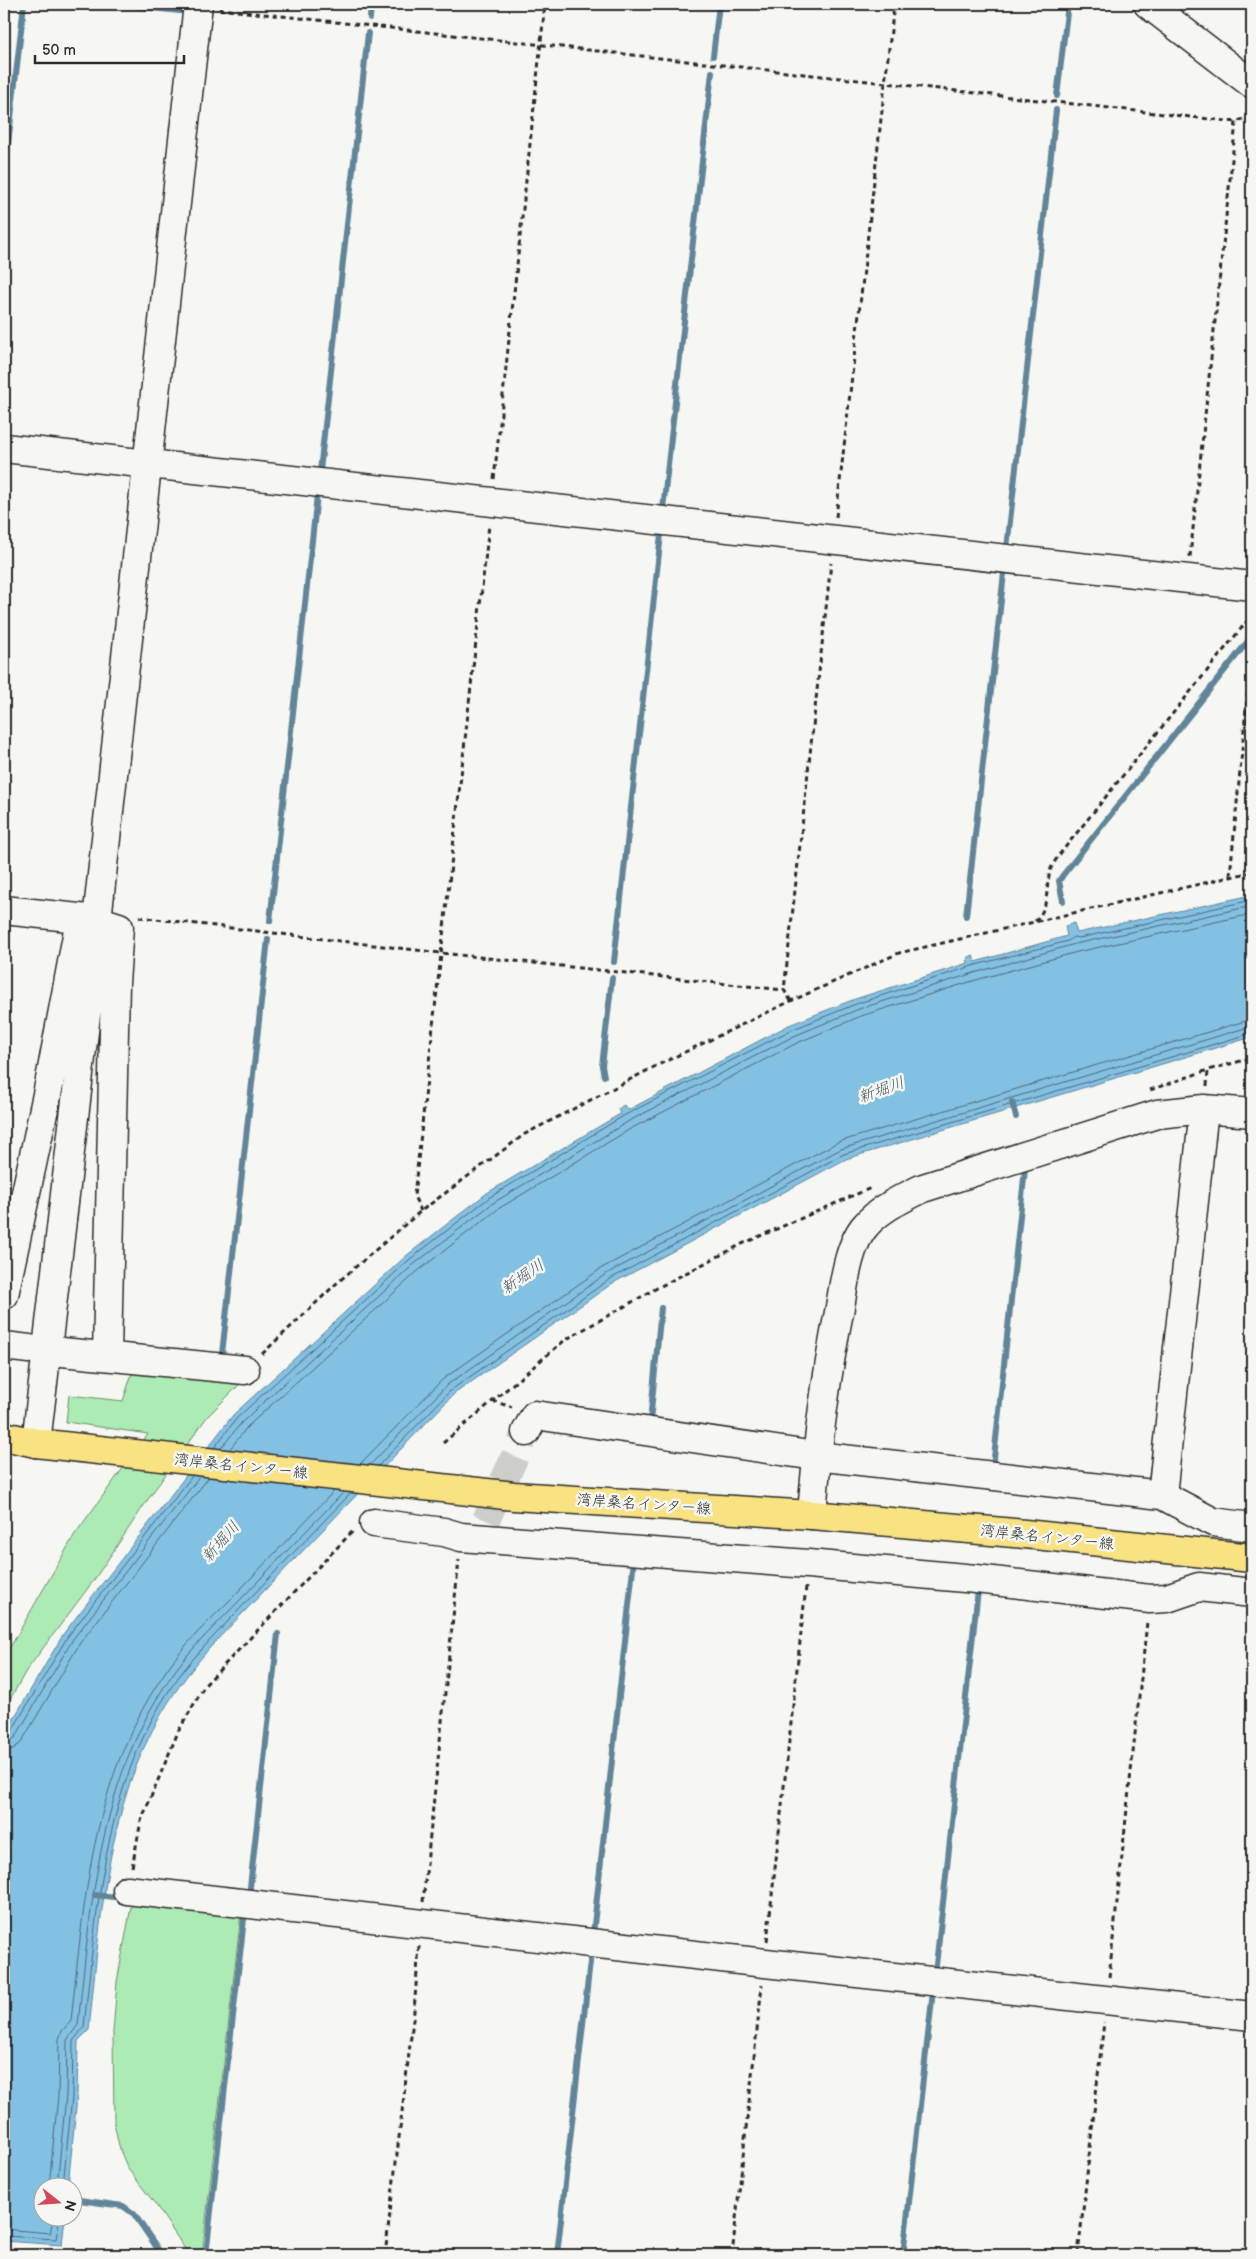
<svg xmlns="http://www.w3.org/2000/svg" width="1256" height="2259" viewBox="0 0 1256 2259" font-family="'Balsamiq Sans','Klee One',sans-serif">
	<rect width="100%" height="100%" fill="#f6f6f2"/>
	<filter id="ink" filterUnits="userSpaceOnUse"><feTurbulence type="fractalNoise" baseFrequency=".02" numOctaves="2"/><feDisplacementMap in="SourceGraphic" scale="10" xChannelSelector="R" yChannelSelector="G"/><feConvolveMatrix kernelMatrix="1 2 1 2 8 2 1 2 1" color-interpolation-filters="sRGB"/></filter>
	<g filter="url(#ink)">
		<path fill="#acebb3" stroke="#6c8b6f" d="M134,1367L233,1379L239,1385L207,1417L153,1492L94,1580L26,1671L4,1710V1658L75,1534L148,1434L66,1422L69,1395L123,1401Z
			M132,1901L241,1914L202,2255H189L156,2205L128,2169L120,2150L114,2123L113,2032L117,1982Z"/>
		<path fill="#83c1e3" stroke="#608599" d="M1252,895V1037L846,1159L613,1283L454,1394L214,1643C195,1665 177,1687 162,1713C106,1807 100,1925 89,2030L78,2041L77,2097L68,2186H42V2216L65,2217L62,2245L4,2241V1735L64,1633L233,1415L406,1256L487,1193L620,1114L618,1109L624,1105L628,1110L789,1025L855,999L968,963L967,958L973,955L975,962L1067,936L1065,926L1074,923L1077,933Z"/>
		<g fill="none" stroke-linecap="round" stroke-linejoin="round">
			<path stroke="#4e6775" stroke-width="1" d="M214,1448L237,1418L409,1260L490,1197L625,1115L791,1030L856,1004L972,966L1068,941L1073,937L1079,938L1252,900
				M221,1448L242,1422L413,1265L493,1203L629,1121L794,1036L859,1009L974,973L1075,944L1252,906
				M230,1449L247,1427L418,1271L498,1209L632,1128L797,1043L861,1016L976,980L1077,952L1252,914
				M360,1464L443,1379L602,1268L838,1142L1252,1019
				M370,1465L447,1385L606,1274L841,1149L1252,1026
				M378,1466L451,1390L610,1279L844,1154L1252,1033
				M4,1736L10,1734L68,1636L193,1475
				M4,1743L15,1738L73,1639L200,1476
				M4,1750L13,1749L21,1743L80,1643L209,1477
				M49,2186L58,2096L59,2039L62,2031L71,2021C85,1894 92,1777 168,1668C186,1642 210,1620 232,1598C266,1562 300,1527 334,1491
				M57,2186L66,2096L67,2040L78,2025C91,1902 100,1774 175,1671C194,1645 219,1622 241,1599C275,1563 309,1528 344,1492
				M63,2186L72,2097L73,2041L84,2027C97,1906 105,1776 180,1675C201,1648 226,1624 249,1599C283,1564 317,1528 351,1493
				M4,2229L50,2233L54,2216
				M4,2236L56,2239L60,2216"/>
			<path stroke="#608599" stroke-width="6" d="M113,4L180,11
				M370,18L371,4
				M713,56L719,4
				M1057,96L1068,4
				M4,179L24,4
				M320,471L368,33
				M663,509L712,72
				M1007,548L1056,110
				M1063,901L1059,881L1063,875L1252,636
				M966,916L1004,573
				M270,921L317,495
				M614,962L661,534
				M604,1076L602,1066L612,978
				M1012,1102L1016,1117
				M221,1363L268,939
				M650,1422L661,1308
				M993,1467L1025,1169
				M95,1895L114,1897
				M249,1896L278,1634
				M593,1934L634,1559
				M935,1974L978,1590
				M72,2199L123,2206L134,2214L162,2255
				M206,2255L245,1910
				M557,2255L591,1953
				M903,2255L933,1991
				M1250,2255L1252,2239"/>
			<path stroke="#cdcdca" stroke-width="28" stroke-dasharray="28 14" stroke-linecap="butt" d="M486,1520L526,1432"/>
			<g stroke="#2b2b2b" stroke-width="31">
				<path id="minor" d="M1148,4L1252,84
					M4,448L1252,586
					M4,910L97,920L119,927L115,983L107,1355
					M4,1295L49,1085L78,930L93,922
					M4,1346L29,1349
					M62,1352L245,1370
					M526,1432L535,1415L816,1456L1162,1495L1213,1522L1252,1527
					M36,1443L97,920L198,4
					M1162,1495L1204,1109
					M812,1515C817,1445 826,1376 840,1307C844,1283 849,1243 866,1225C881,1208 903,1198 923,1188L1157,1114L1204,1109L1252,1113
					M374,1523L444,1532L461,1537L808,1564L976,1579L1150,1599L1167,1598L1199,1587L1252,1593
					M127,1890L765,1963L1252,2016"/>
			</g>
			<g stroke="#2b2b2b" stroke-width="31">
				<path id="major" d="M36,1443L514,1496L812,1515L1025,1534L1252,1558"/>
			</g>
			<g stroke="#2b2b2b" stroke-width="31">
				<path id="highway" d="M4,1436L36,1443"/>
			</g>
			<path stroke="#2b2b2b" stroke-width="3" stroke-dasharray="5 4" stroke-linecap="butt" d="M219,9L1236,122L1246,118H1252
				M494,479L545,4
				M836,517L894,4
				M1190,557L1236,122
				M1230,876L1250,667L1252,661
				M139,917L441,953L784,990
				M1035,921C1050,907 1045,890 1050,872C1051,866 1056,860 1059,855L1252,615
				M791,1001L784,990L831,563
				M1207,1086L1208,1070L1252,1058
				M1150,1090L1208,1070
				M421,1211L414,1196L489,525
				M262,1354L337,1283L421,1211L525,1134L658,1065L791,1001L899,953L1252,872
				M492,1401L512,1407
				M443,1443L565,1340L657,1288L742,1244L873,1187
				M132,1867L141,1821L178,1732L205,1685L353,1531
				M423,1902L459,1560
				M767,1941L806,1587
				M1109,1977L1147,1622
				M385,2255L414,2011L419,1946
				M732,2255L762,1985
				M1078,2255L1104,2022"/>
			<use href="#minor" stroke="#f6f6f2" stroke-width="28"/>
			<use href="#major" stroke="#f8e281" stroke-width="28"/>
			<use href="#highway" stroke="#f8e281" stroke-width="28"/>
		</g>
	</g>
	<g text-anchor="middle" stroke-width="5" stroke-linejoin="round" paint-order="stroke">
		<g font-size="15" fill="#2b2b2b" stroke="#f6f6f2">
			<text transform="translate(241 1466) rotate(6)" y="5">湾岸桑名インター線</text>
			<text transform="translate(644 1504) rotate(4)" y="5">湾岸桑名インター線</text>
			<text transform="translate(1047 1537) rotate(6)" y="5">湾岸桑名インター線</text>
		</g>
		<g font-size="16" font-style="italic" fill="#455862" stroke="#f6f6f2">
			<text transform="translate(881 1089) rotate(-20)" y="6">新堀川</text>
			<text transform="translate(522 1276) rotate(-34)" y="6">新堀川</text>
			<text transform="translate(220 1541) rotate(-49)" y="6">新堀川</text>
		</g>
	</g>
	<rect width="1256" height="2259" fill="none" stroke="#f6f6f2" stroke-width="20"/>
	<rect x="10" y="10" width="1236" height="2239" fill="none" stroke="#2b2b2b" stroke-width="2" filter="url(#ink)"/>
	<g transform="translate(58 2202) rotate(107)"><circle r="24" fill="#f6f6f2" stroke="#a5a5a2"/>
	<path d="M0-4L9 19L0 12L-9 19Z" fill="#d1495b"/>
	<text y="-8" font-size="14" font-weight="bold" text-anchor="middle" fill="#2b2b2b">N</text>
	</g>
	<path d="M35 55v8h149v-8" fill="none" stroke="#2b2b2b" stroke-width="2.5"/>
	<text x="42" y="55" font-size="15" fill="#2b2b2b" stroke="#f6f6f2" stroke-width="4" paint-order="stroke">50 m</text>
</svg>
